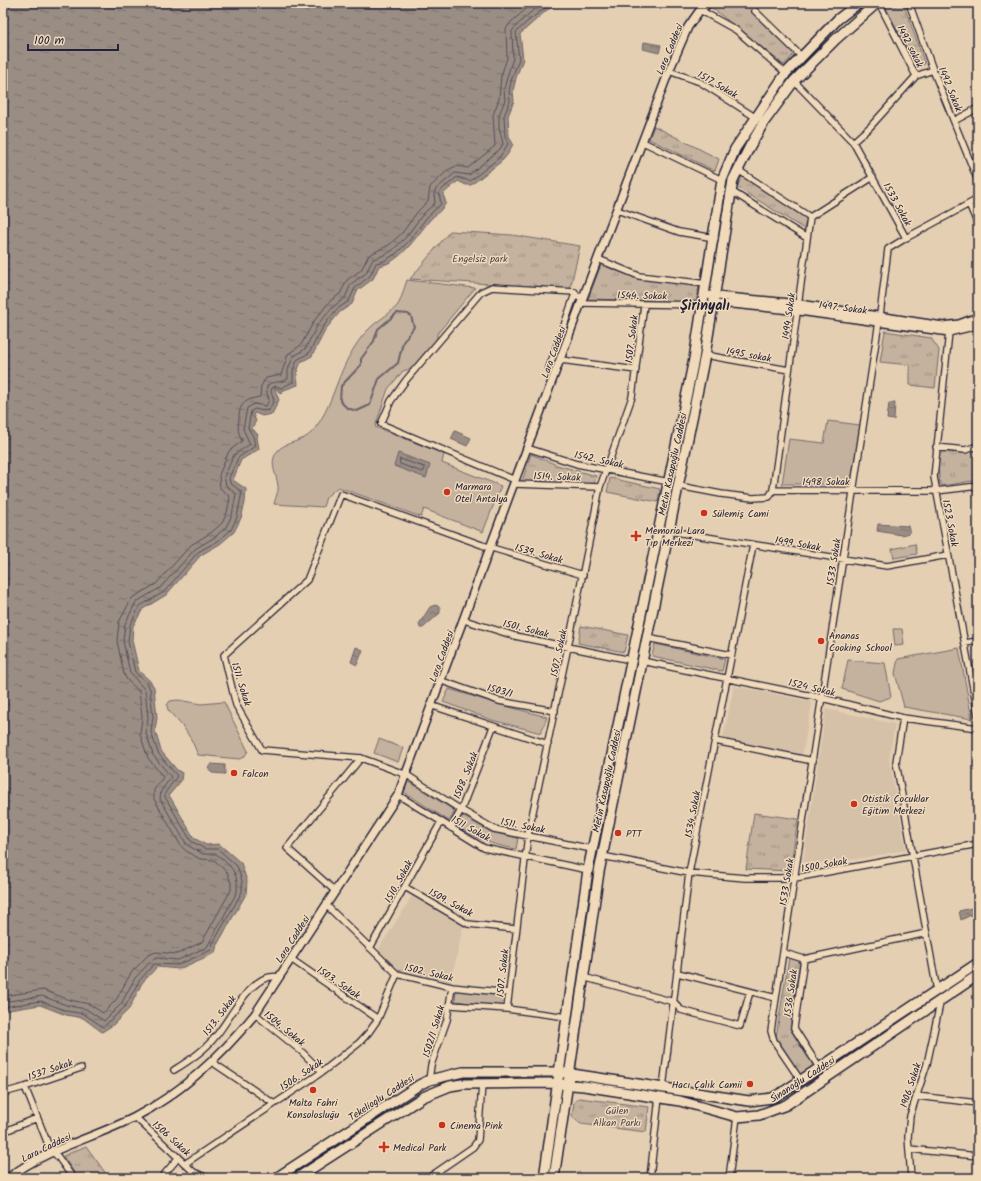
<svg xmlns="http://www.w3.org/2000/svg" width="981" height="1181" viewBox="0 0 981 1181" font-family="Kalam,sans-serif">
	<defs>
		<pattern id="park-tufts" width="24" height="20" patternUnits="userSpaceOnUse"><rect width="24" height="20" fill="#c4b29e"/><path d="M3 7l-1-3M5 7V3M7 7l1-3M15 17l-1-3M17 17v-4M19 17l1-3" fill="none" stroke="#9f9082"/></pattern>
		<pattern id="water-ripples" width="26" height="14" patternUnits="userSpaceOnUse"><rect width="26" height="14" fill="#9a8d84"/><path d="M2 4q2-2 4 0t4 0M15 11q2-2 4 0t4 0" fill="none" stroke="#7d736d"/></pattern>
	</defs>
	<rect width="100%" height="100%" fill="#e5cfb2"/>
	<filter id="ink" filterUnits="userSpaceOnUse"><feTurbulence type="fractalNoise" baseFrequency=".025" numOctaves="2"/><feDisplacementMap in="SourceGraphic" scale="8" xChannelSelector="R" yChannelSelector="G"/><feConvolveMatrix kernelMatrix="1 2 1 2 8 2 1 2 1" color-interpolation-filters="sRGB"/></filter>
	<g filter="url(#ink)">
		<path fill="#d5c0a8" d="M734,686L809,701L812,704L802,755L723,739Z
			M826,709L895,724L889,759L906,850L833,863L803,862Z
			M412,896L463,926L451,983L398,972L378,950Z"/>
		<path fill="#c4b29e" stroke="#736a6c" d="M407,280L475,288L437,334V340L411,369L403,371L388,389L375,427L444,454L442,463L501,486L483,532L424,509L421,517L338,487L326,497L323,507L274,504C275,499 279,491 278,486C277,475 269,464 276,453C283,441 303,443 312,432C333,408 336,375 354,348C358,342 363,334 369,329C376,321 395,311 399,303C402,297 404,288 407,280Z
			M828,421L860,425L851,484H782L789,439L824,443Z
			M915,544L917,554L894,558L892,549Z
			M893,629H902L904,645L895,646Z
			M655,644L725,659L722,671L652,656Z
			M959,648L972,719L904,707L895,673L898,659Z
			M848,660L885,663L891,697L879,701L842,689Z
			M449,689L498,704L547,717L541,733L492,720L443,702Z
			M178,700L201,704L224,702L248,751L244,757L239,759L198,755L192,741L184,728L168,710L167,705L170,701Z
			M379,739L403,748L398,762L374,753Z
			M408,781L455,811L449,821L404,792Z
			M462,816L491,832L518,838L516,849C490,844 478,840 456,826Z
			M456,989L502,995L501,1007L455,1001Z"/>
		<path fill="url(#park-tufts)" stroke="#736a6c" d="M719,3H744L794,54L784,65L712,8Z
			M890,3H903L925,64L917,68L885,6Z
			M654,126L719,159L715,171L649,139Z
			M742,176L807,218L804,229L737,187Z
			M450,231L512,235L580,246L570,289L410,279Z
			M601,265L637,278L699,286L696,302L588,299Z
			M885,331L931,338L939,350L935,388L910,385V365L880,362Z
			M978,450V480L942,486L940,484L938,468L940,454L943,452L966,453Z
			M531,454L557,465L596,476L594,485L522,482Z
			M610,478L660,489L658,502L607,492Z
			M581,626L628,635L624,652L578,643Z
			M754,813L798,819L790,871L746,869Z
			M789,958L800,961L790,1029L815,1068L802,1077L776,1037Z
			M579,1098L649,1107L646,1132L581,1124L572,1117L574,1102Z
			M86,1146L109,1178H78L63,1156Z"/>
		<path fill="url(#water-ripples)" stroke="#6a6267" d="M3,3H560L547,10L520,34L523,59L516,78L513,91L514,101L508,116L509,136L513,144L508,154L502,161L471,185H466L458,181L443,194L446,203C442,211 434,215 429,221C416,237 400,263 379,266L373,279L358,290L352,304L340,312L326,329L312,356L301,362L297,372L298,385L284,390L281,394L274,387L279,400L272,414L262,416L255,413L253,414L256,421L252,428L258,435L257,437L259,449L241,460L233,480L246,489L245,503L241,518L234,532L220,544L201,555L166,595L143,609L133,626L132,640L139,671L150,681L154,687L157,718L155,730L161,751L177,770L182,773L181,781L169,795L194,838L206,845L219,844L241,863L247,881L246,894L217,945L215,953L179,969L157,967L142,983L129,1009L113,1025L102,1032L83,1018L66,1015L40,1005L3,1011Z
			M644,42L661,45L659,53L643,49Z
			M889,403H895L894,420L887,419Z
			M455,431L471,438L467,446L451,439Z
			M398,453L430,465L426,478L394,466Z
			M878,524L908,526L910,533L902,535L877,531Z
			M435,605L440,607V613L423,628H420L419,624L430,607Z
			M356,647L363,650L357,665L351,662Z
			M211,764L225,765V774L212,773L208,768Z
			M976,907L977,912L961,920L959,911Z"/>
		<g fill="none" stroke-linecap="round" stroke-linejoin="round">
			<path stroke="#524d58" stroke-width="1" d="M400,459L424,467V471L422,472L400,464Z
				M3,996L43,990L70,1000L89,1004L103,1013L116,1000L131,973L148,955L156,952L177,954L202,942L231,890V883L227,872L214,860L200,859L186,851L181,846L154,799V790L163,777L148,758L140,734L142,717L139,691L127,680L124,674L117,641L119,622L132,598L156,584L191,545L212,532L222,523L227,513L230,497L220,488L219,475L229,451L242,441C237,429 238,431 239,418C239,403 247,399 260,397L261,386L266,378L281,375L288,354L301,345L314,321L330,301L340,294L347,280L361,270L369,255L389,245L402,233L418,211L428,201L430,187L448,170L456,166L468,168L495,146L493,115L499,99L501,76L507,58L506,29L510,23L533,3
				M3,1002L42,996L69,1006L86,1009L104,1021L121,1004L135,978L152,960L157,958L178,960L207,947L237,892C239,872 230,865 216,854H203L187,845L160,799L161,791L171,777L153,755L146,733L148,717L145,690L130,673L123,641L125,624L136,602L160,588L195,549L215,537L226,527L232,515L236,494L226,485L224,477L234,455L250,444L243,429L247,408L254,404L266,406L269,400C261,376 276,386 288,379V370L293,357L305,349L318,324L334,306L345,298L351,284L366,273L373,259L382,256L393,250L406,237L423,214L435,203L434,194L436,189L455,173L469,175L500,149L503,144L499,127V115L505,100L504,90L507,77L513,58L512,31L524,18L542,3
				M3,1007L41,1001L67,1011L84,1014L103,1027L125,1007L139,981L154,964L178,965L211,950L213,943L242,892V881L237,866L218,849H205L191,841L165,797V793L177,776L158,753L151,732L153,717L150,689L147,683L135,672L128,641L130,625L140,606L164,592L198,552L218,541L231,530L237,517L242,492L230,483L229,478L238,458L255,446L253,436L248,428L251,411L255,409L263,411L269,410L274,400L271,392L272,388L276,386L281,388L293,382V371L297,360L309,353L323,327L337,309L349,301L355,288L370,276L376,263L384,261L397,253L410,240L427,217L441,204L439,192L457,177L470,181L499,158L508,144L505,136L504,116L510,101L509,91L512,78L519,59L516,32L528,21L552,3"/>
			<path stroke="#6a6267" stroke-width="2" d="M397,313L408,314L411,316L414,327L403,342L398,363L379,379L370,405L357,411L347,408L340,401L341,386L361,365V359L374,341L378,329Z"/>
			<g stroke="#22223b" stroke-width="8">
				<path id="minor" d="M879,3L916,76
					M909,3L933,70L978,181
					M700,10L736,30L786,73
					M755,11L801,56
					M669,71L700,82L755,117
					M794,81L853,142L906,238L888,249L880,315L771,1031L774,1041L801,1081
					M954,121L978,108
					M643,142L722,180
					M853,142L870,127L916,76L933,70
					M738,170L810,217
					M731,191L807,238
					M969,204L978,225
					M617,210L679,232L715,238
					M906,238L978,199
					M598,259L639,276L707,284
					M581,303L704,305
					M949,332L934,477L978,715
					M705,355L789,370
					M561,360L636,370
					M549,368L575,294
					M936,447L965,450L978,446
					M527,448L577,464L669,482
					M515,480L381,424L391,401L406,380L481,292L492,287L575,292L577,297L583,296
					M514,484L600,487
					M679,486L721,494L753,498L769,497L773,490L936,491L978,486
					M773,490L810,217L873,177
					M669,531L887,566L948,555
					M583,575L482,545L341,494L307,580L224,655L236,705L262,750L361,758L407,775L461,810L494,829L592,849
					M464,620L515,636L631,660
					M647,638L731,655
					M965,643L978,641
					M642,661L822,698L903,718L978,728
					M442,681L499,701L555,711
					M433,706L548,744
					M903,718L896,762L937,991
					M715,741L813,761
					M398,795L484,848L588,870
					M451,828L461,810L493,727
					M602,856L689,873L745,878H795L978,844
					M405,887L468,924L516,929
					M335,891L287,848L361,758
					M326,905L397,974L452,987L509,993
					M370,948L441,822
					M784,953L804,959L927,933
					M291,959L378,1019
					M804,959L794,1028L820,1069
					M678,973L776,998
					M583,977L674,1002L681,1010L740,1026L750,992
					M451,1005L507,1009L567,1017
					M507,1009L528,835L568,647L600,487L632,397L644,305
					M255,1014L301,1051L322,1072
					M212,1062L273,1103
					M174,1070C189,1061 204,1051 215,1037C231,1019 251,971 279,977
					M429,1080L431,1065L447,1020L452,987
					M25,1087L50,1149L58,1157L73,1178
					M663,1088L689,873L753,545
					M3,1093L25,1087L81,1068
					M916,1096L978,1103
					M135,1117L200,1178
					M3,1132L37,1118
					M909,1149L978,1156
					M186,1163L322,1072L359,1043L369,1032L378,1019L397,974
					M196,1173L207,1178
					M161,1178L179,1157
					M428,1178L473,1147L478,1140L482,1084
					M650,1178L659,1097
					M729,1178L737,1117
					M911,1178L908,1137L910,1116L927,1064L941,999"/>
			</g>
			<g stroke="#22223b" stroke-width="10">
				<path id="tertiary" d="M706,295L800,304L943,326L959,324L978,317
					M704,305L733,304L799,311L949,332L978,325
					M8,1178C45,1149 94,1138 135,1117C183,1092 221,1056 255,1014L398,795L581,303L669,71L688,27L700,10L709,3"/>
			</g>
			<g stroke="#22223b" stroke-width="12">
				<path id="primary" d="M276,1178L419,1085L429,1080L463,1072H559L749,1101L772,1098L783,1092L978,963
					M297,1178L423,1097L450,1086L462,1084L549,1083L584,1086L680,1101L737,1117L759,1115L786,1105L978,975
					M544,1178L588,870L694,359L722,180L735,149L786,73L838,19L859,3
					M554,1178L599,872L705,355L733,180L750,146L764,122L794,81L836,39L877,3"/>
			</g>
			<use href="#minor" stroke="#f1dab9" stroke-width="5.5"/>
			<use href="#tertiary" stroke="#f1dab9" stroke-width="7"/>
			<use href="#primary" stroke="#f1dab9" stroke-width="9"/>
		</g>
	</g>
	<g fill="#c8321e" stroke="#f1dab9" stroke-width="1.5">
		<circle cx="447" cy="492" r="4"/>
		<circle cx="704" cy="513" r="4"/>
		<path d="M634 530h4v4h4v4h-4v4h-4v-4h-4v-4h4z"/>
		<circle cx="821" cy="641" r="4"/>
		<circle cx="234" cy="773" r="4"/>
		<circle cx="854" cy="804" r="4"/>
		<circle cx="618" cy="833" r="4"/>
		<circle cx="750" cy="1084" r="4"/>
		<circle cx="313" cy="1090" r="4"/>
		<circle cx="442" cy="1125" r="4"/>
		<path d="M382 1141h4v4h4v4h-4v4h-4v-4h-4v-4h4z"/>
	</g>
	<g text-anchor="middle" stroke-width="3" stroke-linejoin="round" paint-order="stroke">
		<g font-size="10" fill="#22223b" stroke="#f1dab9">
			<text transform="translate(911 46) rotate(63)" y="4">1492 sokak</text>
			<text transform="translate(669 49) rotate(-67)" y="4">Lara Caddesi</text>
			<text transform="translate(718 84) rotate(30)" y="4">1517 Sokak</text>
			<text transform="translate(951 89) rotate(68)" y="4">1492 Sokak</text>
			<text transform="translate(898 204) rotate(61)" y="4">1533 Sokak</text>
			<text transform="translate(642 295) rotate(1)" y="4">1544. Sokak</text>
			<text transform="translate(843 307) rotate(7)" y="4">1497. Sokak</text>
			<text transform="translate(788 316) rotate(-82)" y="4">1494 Sokak</text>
			<text transform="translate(631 339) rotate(-83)" y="4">1507. Sokak</text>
			<text transform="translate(553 352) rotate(-70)" y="4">Lara Caddesi</text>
			<text transform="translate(749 354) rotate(10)" y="4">1495 sokak</text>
			<text transform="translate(599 459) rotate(12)" y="4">1542. Sokak</text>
			<text transform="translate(672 464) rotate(-78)" y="4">Metin Kasapoğlu Caddesi</text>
			<text transform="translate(557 476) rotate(2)" y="4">1514. Sokak</text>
			<text x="826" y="485">1498 Sokak</text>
			<text transform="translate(951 523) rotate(79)" y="4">1523 Sokak</text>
			<text transform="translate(798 543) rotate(10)" y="4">1499 Sokak</text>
			<text transform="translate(539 553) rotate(16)" y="4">1539. Sokak</text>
			<text transform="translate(833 562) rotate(-81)" y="4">1533 Sokak</text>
			<text transform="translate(526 628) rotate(14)" y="4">1501. Sokak</text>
			<text transform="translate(558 653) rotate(-78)" y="4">1507. Sokak</text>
			<text transform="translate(441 656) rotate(-70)" y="4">Lara Caddesi</text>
			<text transform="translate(242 684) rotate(73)" y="4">1511. Sokak</text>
			<text transform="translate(812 687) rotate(13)" y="4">1524 Sokak</text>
			<text transform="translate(500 690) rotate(15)" y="4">1503/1</text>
			<text transform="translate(465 775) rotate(-68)" y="4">1508. Sokak</text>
			<text transform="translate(606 781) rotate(-78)" y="4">Metin Kasapoğlu Caddesi</text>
			<text transform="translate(692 814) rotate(-79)" y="4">1534 Sokak</text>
			<text transform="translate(523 825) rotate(11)" y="4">1511. Sokak</text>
			<text transform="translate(471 828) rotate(29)" y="4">1511 Sokak</text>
			<text transform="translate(824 864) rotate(-10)" y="4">1500 Sokak</text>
			<text transform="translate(398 881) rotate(-61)" y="4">1510. Sokak</text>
			<text transform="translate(786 882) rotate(-81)" y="4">1533 Sokak</text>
			<text transform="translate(451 902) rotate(28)" y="4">1509. Sokak</text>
			<text transform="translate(292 939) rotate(-57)" y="4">Lara Caddesi</text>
			<text transform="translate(429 972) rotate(13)" y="4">1502. Sokak</text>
			<text transform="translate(502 973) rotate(-84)" y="4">1507. Sokak</text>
			<text transform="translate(339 982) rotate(34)" y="4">1503. Sokak</text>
			<text transform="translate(790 993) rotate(-82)" y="4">1536 Sokak</text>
			<text transform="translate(219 1015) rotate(-53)" y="4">1513. Sokak</text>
			<text transform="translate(285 1028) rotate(39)" y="4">1504. Sokak</text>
			<text transform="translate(433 1031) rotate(-73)" y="4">1502/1 Sokak</text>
			<text transform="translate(50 1069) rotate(-19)" y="4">1537 Sokak</text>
			<text transform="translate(301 1074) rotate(-34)" y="4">1506. Sokak</text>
			<text transform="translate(802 1079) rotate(-33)" y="4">Si̇nanoğlu Caddesi</text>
			<text transform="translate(910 1085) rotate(-72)" y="4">1906 Sokak</text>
			<text transform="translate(381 1097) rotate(-33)" y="4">Tekelioglu Caddesi</text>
			<text transform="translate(172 1138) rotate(42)" y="4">1506 Sokak</text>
			<text transform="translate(46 1147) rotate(-26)" y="4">Lara Caddesi</text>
		</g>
		<g font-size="10" fill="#4a4654" stroke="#f1dab9">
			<text x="480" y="262">Engelsiz park</text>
			<text x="617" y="1114">Gülen<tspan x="617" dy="12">Alkan Parkı</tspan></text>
		</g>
		<g font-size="10" fill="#22223b" stroke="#f1dab9" text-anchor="start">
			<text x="455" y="490">Marmara<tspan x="455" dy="12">Otel Antalya</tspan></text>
			<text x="712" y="517">Sülemiş Cami</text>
			<text x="645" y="534">Memorial Lara<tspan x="645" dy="12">Tıp Merkezi</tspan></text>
			<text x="829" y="639">Ananas<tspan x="829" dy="12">Cooking School</tspan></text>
			<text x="242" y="777">Falcon</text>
			<text x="862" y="802">Otistik Çocuklar<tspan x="862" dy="12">Eğitim Merkezi</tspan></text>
			<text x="626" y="837">PTT</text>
			<text x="742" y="1088" text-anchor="end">Hacı Çalık Camii</text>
			<text x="313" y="1106" text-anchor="middle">Malta Fahri<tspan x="313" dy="12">Konsolosluğu</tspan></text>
			<text x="450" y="1129">Cinema Pink</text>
			<text x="393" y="1151">Medical Park</text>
		</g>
		<g font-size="14" font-weight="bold" fill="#22223b" stroke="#f1dab9">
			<text x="705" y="310">Şirinyalı</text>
		</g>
	</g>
	<rect width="981" height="1181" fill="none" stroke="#f1dab9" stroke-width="16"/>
	<rect x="8" y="8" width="965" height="1165" fill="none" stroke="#22223b" stroke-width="1.5" filter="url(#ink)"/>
	<path d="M28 44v6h90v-6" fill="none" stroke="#22223b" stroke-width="2"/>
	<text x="34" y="44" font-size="12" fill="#22223b" stroke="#f1dab9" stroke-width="3" paint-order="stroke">100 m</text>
</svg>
